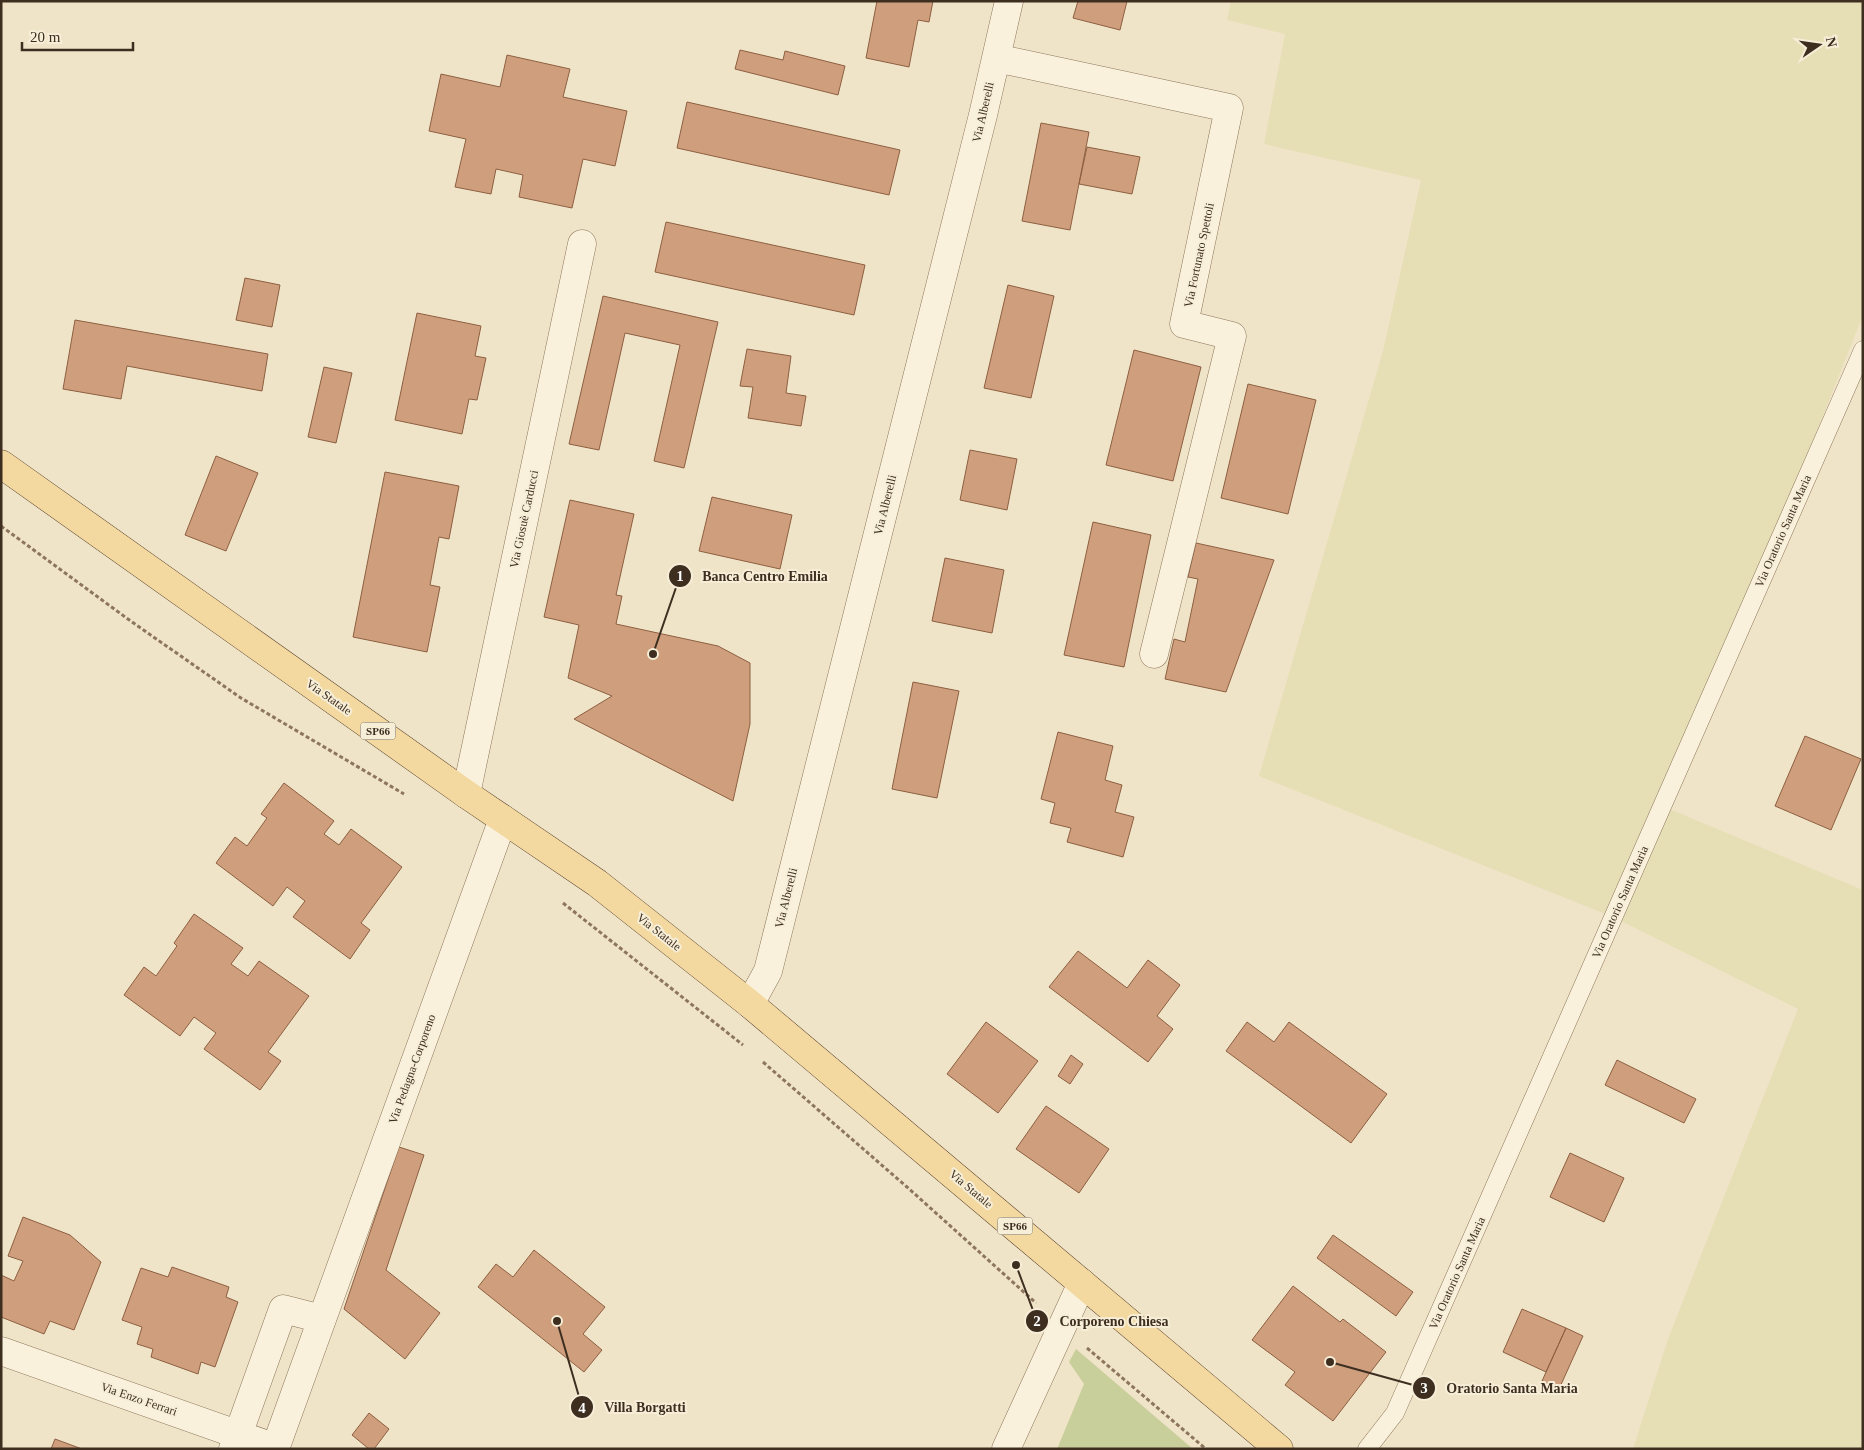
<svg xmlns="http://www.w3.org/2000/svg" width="1864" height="1450" viewBox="0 0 1864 1450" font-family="Georgia,serif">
	<rect width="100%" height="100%" fill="#f0e4c8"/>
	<path fill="#e6deb5" d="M1231,1H1863V315L1667,808L1863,890V1449H1633L1668,1339L1798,1009L1613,917L1259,776L1383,351L1421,180L1264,144L1285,34L1227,20Z"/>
	<path fill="#c9cf9b" d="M1076,1349L1193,1449H1057L1084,1384L1069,1362Z"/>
	<path fill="#cf9f7d" stroke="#8d5f41" d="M877,1H933L929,22L918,20L909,67L866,58Z
		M1078,1H1127L1120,30L1073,18Z
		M740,50L783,60L785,51L845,66L838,95L735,69Z
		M507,55L570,69L563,97L627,111L615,166L583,159L572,208L519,197L523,175L496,169L491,194L455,187L466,139L429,131L441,74L500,87Z
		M687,102L900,150L889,195L677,148Z
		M1041,123L1089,132L1070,230L1022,221Z
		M1087,147L1140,157L1132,194L1079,184Z
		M666,222L865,265L854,315L655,272Z
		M245,278L280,285L272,327L236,320Z
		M1008,285L1054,296L1031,398L984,388Z
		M603,296L718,322L684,468L654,461L680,345L625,333L599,450L569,444Z
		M417,313L481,326L475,356L486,358L477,400L469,399L462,434L395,420Z
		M75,320L268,354L262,391L127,366L121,399L63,389Z
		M747,349L791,356L786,393L806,396L801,426L748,418L753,387L740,386Z
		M1134,350L1201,367L1173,481L1106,465Z
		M324,367L352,373L336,443L308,437Z
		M1248,384L1316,400L1288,514L1221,498Z
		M970,450L1017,459L1007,510L960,500Z
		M216,456L258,473L226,551L185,535Z
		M385,472L459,486L449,539L439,537L430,585L440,587L427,652L353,637Z
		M712,497L792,515L780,569L699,551Z
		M570,500L634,514L616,595L622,596L616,624L718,646L750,663V724L733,801L574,719L612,696L568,678L579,625L544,617Z
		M1093,522L1151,535L1124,667L1064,655Z
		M1196,543L1274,560L1226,692L1165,679L1174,639L1185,642L1198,579L1188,577Z
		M945,558L1004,570L992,633L932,621Z
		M913,682L959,691L937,798L892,789Z
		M1058,732L1113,746L1105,780L1122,785L1115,812L1134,817L1123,857L1067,842L1071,828L1050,823L1055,803L1041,799Z
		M1805,736L1861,759L1831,830L1775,806Z
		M284,783L334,821L324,834L339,845L351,829L402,867L361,923L370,930L350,959L293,917L305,901L287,887L273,906L216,863L235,837L247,846L267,818L261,814Z
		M194,914L243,948L231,964L248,976L259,961L309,996L268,1052L281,1061L260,1090L204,1049L216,1033L194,1017L180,1036L124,995L144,967L156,976L177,946L174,943Z
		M1078,951L1127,988L1148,960L1180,985L1157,1016L1173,1029L1148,1062L1049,987Z
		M986,1022L1038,1061L998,1113L947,1074Z
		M1247,1022L1274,1042L1289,1022L1387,1094L1351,1143L1226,1051Z
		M1071,1055L1083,1064L1070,1084L1058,1076Z
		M1617,1060L1696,1099L1684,1123L1605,1085Z
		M1046,1106L1109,1149L1079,1193L1016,1149Z
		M399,1147L424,1155L386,1270L440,1313L405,1359L344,1309Z
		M1570,1153L1624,1178L1604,1222L1550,1197Z
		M23,1217L70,1235L101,1262L74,1330L50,1321L44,1334L1,1317V1275L14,1281L23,1261L8,1256Z
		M1333,1235L1413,1292L1396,1316L1317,1258Z
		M534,1250L605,1307L583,1334L602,1350L584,1372L478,1287L496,1264L513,1277Z
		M172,1267L229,1287L226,1297L238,1302L215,1367L201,1362L198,1374L151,1357L153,1349L137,1344L142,1327L122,1320L141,1268L168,1277Z
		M1293,1286L1340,1322L1343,1319L1386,1352L1333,1421L1285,1385L1295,1372L1252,1340Z
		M1522,1309L1566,1328L1546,1372L1503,1352Z
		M1566,1328L1583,1336L1559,1389L1542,1381Z
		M369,1413L389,1429L374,1449H369L352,1435Z
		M55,1439L82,1449H51Z"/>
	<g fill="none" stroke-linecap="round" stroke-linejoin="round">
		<g stroke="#8d765c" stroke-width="19">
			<path id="service" d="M1367,1449L1395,1413L1863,350"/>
		</g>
		<g stroke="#8d765c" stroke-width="29">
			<path id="minor" d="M996,58L1229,108L1184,324L1232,336L1154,654
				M466,794L582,244
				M750,1004L768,971L983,115L1009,1
				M1,1351L276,1448
				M233,1449L283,1309L322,1319
				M275,1449L503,819
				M1006,1449L1082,1283"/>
		</g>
		<g stroke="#5b4430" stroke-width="29">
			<path id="primary" d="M1,464L466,794L597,883L750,1004L1279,1449"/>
		</g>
		<path stroke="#8d765c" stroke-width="3" stroke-dasharray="4 2.5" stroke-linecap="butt" d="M1,526L132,622L241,698L404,794
			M563,903L743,1045
			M763,1062L907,1187L1036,1303
			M1087,1348L1206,1449"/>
		<use href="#service" stroke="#faf1dc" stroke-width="18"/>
		<use href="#minor" stroke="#faf1dc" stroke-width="28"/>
		<use href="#primary" stroke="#f3d9a0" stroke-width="28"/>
	</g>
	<g text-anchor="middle" stroke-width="4" stroke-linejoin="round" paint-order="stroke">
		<g fill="#f7eed8" stroke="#756857" stroke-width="1">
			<rect x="360.5" y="722.5" width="35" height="17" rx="4"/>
			<rect x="997.5" y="1217.5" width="35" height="17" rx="4"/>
		</g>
		<g font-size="11" font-weight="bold" fill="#3d2e20">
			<text x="378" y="735">SP66</text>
			<text x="1015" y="1230">SP66</text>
		</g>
		<g font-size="12" fill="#3d2e20" stroke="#f7eed8">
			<text transform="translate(983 112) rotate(-77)" y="4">Via Alberelli</text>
			<text transform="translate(1199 255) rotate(-78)" y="4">Via Fortunato Spettoli</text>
			<text transform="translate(885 505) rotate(-76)" y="4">Via Alberelli</text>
			<text transform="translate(524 519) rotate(-78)" y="4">Via Giosuè Carducci</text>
			<text transform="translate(1783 531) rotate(-66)" y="4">Via Oratorio Santa Maria</text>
			<text transform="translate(329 697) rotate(35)" y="4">Via Statale</text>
			<text transform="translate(786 898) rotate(-76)" y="4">Via Alberelli</text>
			<text transform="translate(1620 902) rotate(-66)" y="4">Via Oratorio Santa Maria</text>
			<text transform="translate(659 932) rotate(38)" y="4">Via Statale</text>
			<text transform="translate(412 1069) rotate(-70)" y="4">Via Pedagna-Corporeno</text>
			<text transform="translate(971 1189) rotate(40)" y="4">Via Statale</text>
			<text transform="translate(1457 1273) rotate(-66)" y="4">Via Oratorio Santa Maria</text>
			<text transform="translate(139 1399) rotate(19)" y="4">Via Enzo Ferrari</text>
		</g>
	</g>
	<path fill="none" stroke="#3d2e20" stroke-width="2" d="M653 654L680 576M1016 1265L1037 1321M1330 1362L1424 1388M557 1321L582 1407"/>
	<g fill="#3d2e20" stroke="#f7eed8" stroke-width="2">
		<circle cx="653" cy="654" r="5"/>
		<circle cx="1016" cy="1265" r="5"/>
		<circle cx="1330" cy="1362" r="5"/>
		<circle cx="557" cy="1321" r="5"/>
		<circle cx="680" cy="576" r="12"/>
		<circle cx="1037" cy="1321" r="12"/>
		<circle cx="1424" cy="1388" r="12"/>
		<circle cx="582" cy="1407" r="12"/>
	</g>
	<g font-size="15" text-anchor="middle" font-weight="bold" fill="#fff">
		<text x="680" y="581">1</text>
		<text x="1037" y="1326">2</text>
		<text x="1424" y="1393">3</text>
		<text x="582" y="1413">4</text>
	</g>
	<g font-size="14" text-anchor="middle" font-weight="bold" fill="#3d2e20" stroke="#f7eed8" stroke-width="4" stroke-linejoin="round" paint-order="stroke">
		<text x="765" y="581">Banca Centro Emilia</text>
		<text x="1114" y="1326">Corporeno Chiesa</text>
		<text x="1512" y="1393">Oratorio Santa Maria</text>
		<text x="645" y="1412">Villa Borgatti</text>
	</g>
	<rect width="1864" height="1450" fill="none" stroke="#3d2e20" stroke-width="5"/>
	<g transform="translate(1819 45) rotate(77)" stroke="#f7eed8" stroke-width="4" paint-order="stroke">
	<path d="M0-4L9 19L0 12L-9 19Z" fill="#3d2e20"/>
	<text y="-8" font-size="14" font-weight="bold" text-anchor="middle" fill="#3d2e20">N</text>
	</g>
	<path d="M22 42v8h111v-8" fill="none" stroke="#3d2e20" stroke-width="2.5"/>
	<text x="30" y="42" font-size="15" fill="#3d2e20" stroke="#f7eed8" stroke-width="4" paint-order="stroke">20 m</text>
</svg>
